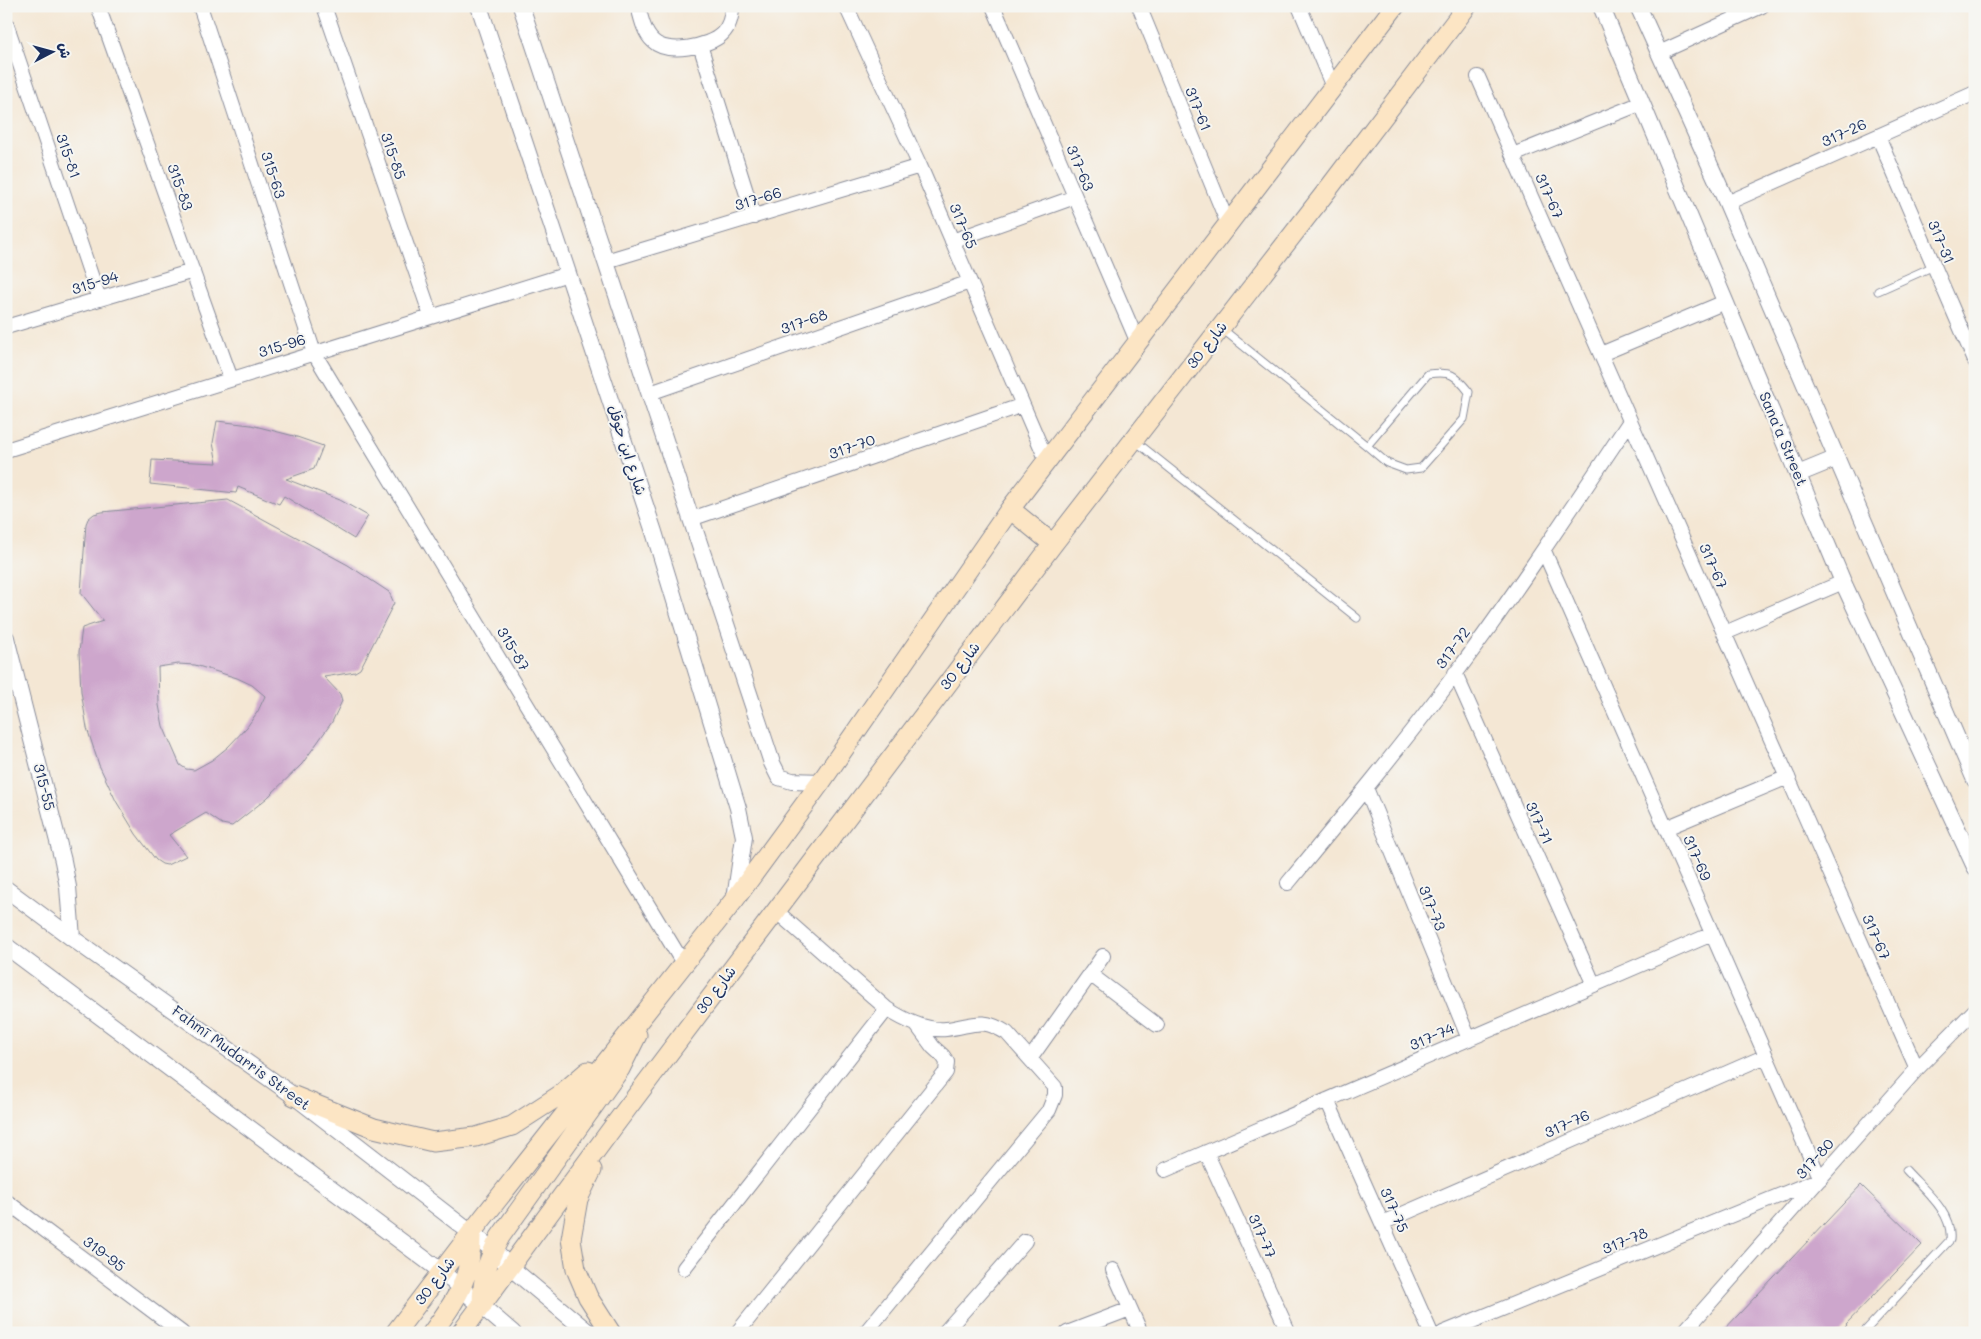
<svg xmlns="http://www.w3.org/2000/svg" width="1981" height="1339" viewBox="0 0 1981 1339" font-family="Mali,'Playpen Sans Arabic',sans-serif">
	<rect width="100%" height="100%" fill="#f6f6f2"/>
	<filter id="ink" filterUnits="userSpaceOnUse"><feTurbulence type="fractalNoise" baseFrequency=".02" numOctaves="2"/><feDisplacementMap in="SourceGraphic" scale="10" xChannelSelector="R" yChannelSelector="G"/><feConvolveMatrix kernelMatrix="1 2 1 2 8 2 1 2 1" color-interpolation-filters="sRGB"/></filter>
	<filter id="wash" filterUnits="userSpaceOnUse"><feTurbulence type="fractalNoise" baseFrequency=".0096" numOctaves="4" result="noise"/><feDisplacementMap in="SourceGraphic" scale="20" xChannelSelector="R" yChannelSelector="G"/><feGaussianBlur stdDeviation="1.12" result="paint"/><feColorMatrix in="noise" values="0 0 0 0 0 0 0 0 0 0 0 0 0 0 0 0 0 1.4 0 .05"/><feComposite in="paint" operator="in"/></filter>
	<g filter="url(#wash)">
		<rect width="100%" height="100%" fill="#f4e7d4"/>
		<g id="blocks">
			<path fill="#cda6cc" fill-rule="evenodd" d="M217,421L251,425L294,436L323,446L314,469L286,479L340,500L368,516L354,539L284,496L279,504L238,487L236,493L150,484L152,460L217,463L213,443Z
				M228,500L348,565L389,592L394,603L360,669L355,672L324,677L340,694L342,701L332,722L302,764L267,798L232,826L222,824L206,813L169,835L186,856L167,865L162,864L156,860L136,834L116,801L99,765L87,728L81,691L79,652L82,628L103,621L81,593L86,524L88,519L94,514L102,512ZM178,664L195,665L237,678L252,685L265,696L258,711L247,727L228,747L212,760L194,770L186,769L180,765L163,726L159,705L158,667Z
				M1861,1185L1922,1245L1846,1324L1847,1325L1840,1333H1721Z"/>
		</g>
	</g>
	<g filter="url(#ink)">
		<use href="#blocks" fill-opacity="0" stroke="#888b99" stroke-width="1"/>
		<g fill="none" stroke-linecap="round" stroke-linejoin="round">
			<g stroke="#888b99" stroke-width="9">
				<path id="service" d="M1878,291L1934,266
					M1221,328L1367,446L1387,463L1406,470L1421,468L1464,419L1469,392C1455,374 1451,371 1428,374L1367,446
					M1134,440L1357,618
					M1863,1333L1950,1240C1953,1212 1924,1190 1906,1170"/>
			</g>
			<g stroke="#888b99" stroke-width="16">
				<path id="minor" d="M98,6L231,379
					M200,6L314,353L683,963
					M324,6L431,316
					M638,6C641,18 644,33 653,41C667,55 709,47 722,34C730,26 732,17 732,6
					M846,6L920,166L1047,461
					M993,6L1138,343
					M1139,6L1228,224
					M1299,6L1333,87
					M6,23L99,299
					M700,45L754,217
					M1659,53L1762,6
					M1478,77L1917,1069
					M1878,136L1975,361
					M1513,155L1642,103
					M1727,203L1975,93
					M952,241L1075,197
					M606,261L920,166
					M6,327L193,271
					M1601,354L1725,302
					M650,393L970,282
					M6,450L568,274
					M691,519L1023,405
					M1725,633L1843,582
					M1455,673L1594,985
					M1366,788L1469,1039
					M1666,828L1788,777
					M1288,883C1345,814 1402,745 1456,673C1517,591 1573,506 1630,421
					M776,911L887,1009C904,1020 925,1031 946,1029C973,1026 980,1016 1007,1033L1055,1087V1095L1049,1110L865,1333
					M1090,974L1157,1025
					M1030,1059L1103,956
					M1327,1100L1431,1333
					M1206,1152L1289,1333
					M1165,1170L1712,934
					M6,1201L182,1333
					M1382,1223L1766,1056
					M684,1268L887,1009
					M1113,1270L1141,1333
					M737,1333L946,1072L947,1062L943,1056L933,1047L916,1024
					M944,1333L1025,1241
					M1067,1333L1130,1309
					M1443,1333L1820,1179L1544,551
					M1683,1333L1917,1069L1975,1010"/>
			</g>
			<g stroke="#888b99" stroke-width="18">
				<path id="tertiary" d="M479,6L654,532L738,808L744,837L735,899
					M521,6L772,763L779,777L792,781L821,782
					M1601,6L1843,582L1975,867
					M1638,6L1727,203L1975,780
					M1798,474L1837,458
					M6,638L63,861L68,887L72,938
					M6,889L72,938L294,1096L493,1250L510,1267L589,1333
					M6,946L442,1272L513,1333"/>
			</g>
			<g stroke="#888b99" stroke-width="21">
				<path id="secondary" d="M1010,509L1053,544
					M294,1096L374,1128L433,1142L476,1137L512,1126L560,1095L588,1071
					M592,1170L578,1199L571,1239L576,1269L588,1297L611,1333
					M482,1306C482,1277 487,1262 500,1237L620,1069L637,1035
					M395,1333L471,1233L735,899L821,782L1010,509L1395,6
					M432,1333C458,1297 472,1278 471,1233
					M461,1333L616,1123L1053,544L1332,184L1467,6"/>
			</g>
			<use href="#service" stroke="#fff" stroke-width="7"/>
			<use href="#minor" stroke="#fff" stroke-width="14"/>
			<use href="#tertiary" stroke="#fff" stroke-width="16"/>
			<use href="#secondary" stroke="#fce5c4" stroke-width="19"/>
		</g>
	</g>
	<g text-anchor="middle" stroke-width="4" stroke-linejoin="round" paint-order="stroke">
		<g font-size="15" fill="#1b2f5e" stroke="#f6f6f2">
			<text transform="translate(1198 109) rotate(68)" y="5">317-61</text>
			<text transform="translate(1844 133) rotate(-24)" y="5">317-26</text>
			<text transform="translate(68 156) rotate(71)" y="5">315-81</text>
			<text transform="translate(393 156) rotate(71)" y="5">315-85</text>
			<text transform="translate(1080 168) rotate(67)" y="5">317-63</text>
			<text transform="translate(273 175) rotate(72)" y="5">315-63</text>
			<text transform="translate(180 187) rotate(70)" y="5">315-83</text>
			<text transform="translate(1549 196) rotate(66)" y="5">317-67</text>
			<text transform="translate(758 199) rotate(-17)" y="5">317-66</text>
			<text transform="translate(963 226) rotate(67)" y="5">317-65</text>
			<text transform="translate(1941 242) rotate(67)" y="5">317-31</text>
			<text transform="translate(95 283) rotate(-17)" y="5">315-94</text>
			<text transform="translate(804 322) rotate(-19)" y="5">317-68</text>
			<text transform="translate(1207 345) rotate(-52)" y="5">شارع 30</text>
			<text transform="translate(282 346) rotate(-17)" y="5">315-96</text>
			<text transform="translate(1783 439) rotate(67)" y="5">Sana'a Street</text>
			<text transform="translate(852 447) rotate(-19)" y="5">317-70</text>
			<text transform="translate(627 450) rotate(72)" y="5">شارع ابن حوقل</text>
			<text transform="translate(1713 566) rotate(66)" y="5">317-67</text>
			<text transform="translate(1453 648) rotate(-54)" y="5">317-72</text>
			<text transform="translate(513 649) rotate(59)" y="5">315-87</text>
			<text transform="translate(960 666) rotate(-53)" y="5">شارع 30</text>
			<text transform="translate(44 787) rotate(76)" y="5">315-55</text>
			<text transform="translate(1539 823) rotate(66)" y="5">317-71</text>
			<text transform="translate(1697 858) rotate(66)" y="5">317-69</text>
			<text transform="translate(1432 908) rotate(68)" y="5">317-73</text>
			<text transform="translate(1876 937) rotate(66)" y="5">317-67</text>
			<text transform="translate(716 990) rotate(-53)" y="5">شارع 30</text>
			<text transform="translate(1432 1037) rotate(-23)" y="5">317-74</text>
			<text transform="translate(241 1058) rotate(36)" y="5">Fahmī Mudarris Street</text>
			<text transform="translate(1567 1124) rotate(-24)" y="5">317-76</text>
			<text transform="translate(1815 1159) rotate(-48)" y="5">317-80</text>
			<text transform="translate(1394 1210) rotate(66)" y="5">317-75</text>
			<text transform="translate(1262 1236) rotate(66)" y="5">317-77</text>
			<text transform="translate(1625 1241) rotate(-22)" y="5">317-78</text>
			<text transform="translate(104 1254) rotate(37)" y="5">319-95</text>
			<text transform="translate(435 1281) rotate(-53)" y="5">شارع 30</text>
		</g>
	</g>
	<rect width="1981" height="1339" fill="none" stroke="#f6f6f2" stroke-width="25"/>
	<g transform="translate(52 52) rotate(84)" stroke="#f6f6f2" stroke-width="4" paint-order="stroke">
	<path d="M0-4L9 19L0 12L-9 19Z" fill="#1b2f5e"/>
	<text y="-8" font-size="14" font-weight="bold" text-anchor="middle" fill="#1b2f5e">ش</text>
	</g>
</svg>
